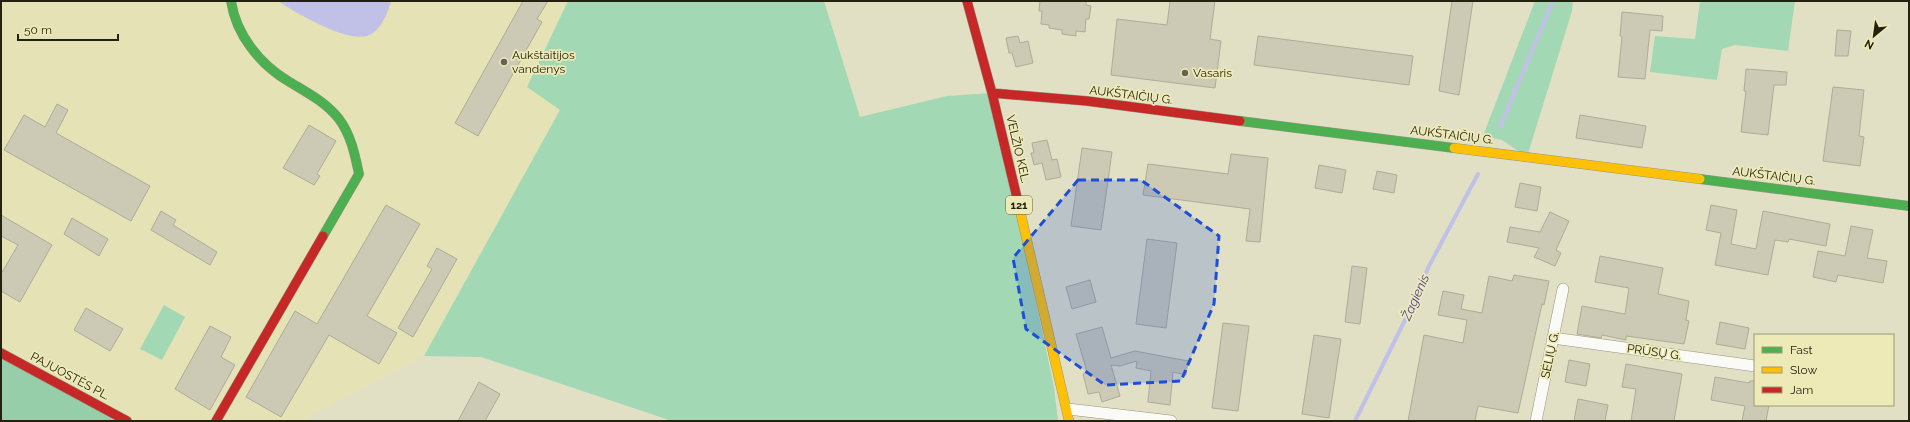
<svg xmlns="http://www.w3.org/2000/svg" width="1910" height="422" viewBox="0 0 1910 422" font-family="Raleway,sans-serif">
	<rect width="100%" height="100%" fill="#e1e0c5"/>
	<path fill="#e5e2b6" d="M1,1H568L527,86L560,110L424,356L310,416L308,421H127L1,353Z"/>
	<path fill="#a2d8b4" d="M568,1H824L860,117L947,96L992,93L1054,387L1058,421H672L481,357L424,356L560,110L527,87Z
		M1535,1H1573L1572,11L1527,157L1502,140L1483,136Z
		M1700,1H1795L1788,51L1735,45L1722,49L1717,80L1650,72L1655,36L1695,39Z
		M164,305L185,317L162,360L140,349Z"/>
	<path fill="#96ceaa" d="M1,353L127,421H1Z"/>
	<path fill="#c1c1e7" d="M278,1H391C388,13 380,32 367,36C345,42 296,13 278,1Z"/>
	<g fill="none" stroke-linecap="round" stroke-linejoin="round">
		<path stroke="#c1c1e7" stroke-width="4" d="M1500,127L1553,1
			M1355,421L1409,312L1429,266L1478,174"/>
	</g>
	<path fill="#cccab4" stroke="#adac97" d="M523,1H548L537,19L542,22L478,136L455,123Z
		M1040,1H1086V5L1091,6L1089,19H1086L1085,32L1076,31V36L1062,34V30L1049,28V25L1041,24L1042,11H1039Z
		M1170,1H1215L1210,39L1221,41L1215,88L1111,75L1117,19L1167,25Z
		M1452,1H1473L1459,95L1439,91Z
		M1622,12L1663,16L1662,31L1650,30L1645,79L1618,77L1622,37L1620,36Z
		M1837,30L1851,31L1848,56H1835Z
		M1018,36L1020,43L1028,41L1033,63L1016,67L1012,53H1009L1006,38Z
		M1258,36L1413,56L1409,85L1254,65Z
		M1746,69L1787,72L1786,85H1774L1768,135L1741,132L1746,91H1744Z
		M1833,87L1864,90L1859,136L1864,137L1860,166L1823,161Z
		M57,104L68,110L56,133L150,186L131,221L4,150L24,115L45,127Z
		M1580,115L1646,126L1642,148L1576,138Z
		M309,125L336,141L317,174L320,176L314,185L283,168Z
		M1047,140L1052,160L1057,159L1061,177L1046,180L1042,163L1034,165L1031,153H1034L1032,143Z
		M1082,148L1112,152L1101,230L1071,226Z
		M1231,154L1268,158L1260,242L1246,241L1250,209L1143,195L1148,164L1228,174Z
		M1319,165L1346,170L1342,193L1315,188Z
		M1377,171L1397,175L1394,193L1373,189Z
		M1520,183L1541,187L1537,211L1515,207Z
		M386,205L420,224L367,316L397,333L379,364L329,335L281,417L246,397L295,311L317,324Z
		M1711,205L1737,210L1731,244L1756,249L1763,211L1830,224L1826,246L1789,239L1788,242L1775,240L1768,275L1715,265L1721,233L1706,230Z
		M161,211L176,220L173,225L217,252L210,265L151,230Z
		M1550,212L1569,221L1556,250L1561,253L1555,266L1534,257L1539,248L1507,242L1510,227L1540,232Z
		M1,215L52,245L20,302L1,291V274L18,245L1,236Z
		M72,218L108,239L99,256L64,234Z
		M1851,226L1873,230L1867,258L1887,261L1883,283L1838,275L1836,282L1813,277L1818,251L1845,256Z
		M1147,239L1177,243L1166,328L1136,324Z
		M437,248L457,259L413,337L398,328L432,269L427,266Z
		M1600,256L1663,268L1658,294L1689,301L1686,320L1689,321L1684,344L1626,336V340L1602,335L1601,338L1577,334L1582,306L1625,314L1629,288L1595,282Z
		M1352,266L1367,268L1360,324L1345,322Z
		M1514,275L1549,281L1544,305L1542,304L1518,413L1478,406L1475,421H1408L1424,335L1463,343L1467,320L1438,315L1443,291L1464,295L1461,309L1482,313L1489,276L1512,281Z
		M1090,280L1096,302L1072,309L1066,287Z
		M86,308L123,329L110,351L74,330Z
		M1720,322L1749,328L1745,349L1716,344Z
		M1223,323L1249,326L1238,411L1212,408Z
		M210,326L231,337L221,357L235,365L210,410L175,389Z
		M1102,327L1111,358L1135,351L1188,361L1186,375L1173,372L1170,405L1148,402L1151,371L1136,368L1137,361L1120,366L1111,365L1120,396L1102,402L1099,392L1088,394L1083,374L1087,372L1076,334Z
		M1314,335L1341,339L1329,418L1302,414Z
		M1569,360L1590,364L1586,386L1565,382Z
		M1626,364L1682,374L1674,421H1631L1636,389L1622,387Z
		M1715,377L1749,383L1750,381H1755V405H1769L1766,421H1742L1745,406L1711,400Z
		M479,382L500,394L485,421H458Z
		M1578,399L1608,405L1605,421H1574Z"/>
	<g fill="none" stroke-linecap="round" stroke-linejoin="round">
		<g stroke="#969580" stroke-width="12">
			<path id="street" d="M1553,338L1755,366
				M1068,409L1171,421
				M1536,421L1563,289"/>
		</g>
		<g stroke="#969580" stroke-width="10">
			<path id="fast" d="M231,1C236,35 260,64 288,81C306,92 326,102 339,119C351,135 355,155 359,174L323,236
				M1240,121L1454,148
				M1700,179L1909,206"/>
		</g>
		<g stroke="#969580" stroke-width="10">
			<path id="slow" d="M1454,148L1700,179
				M1018,202L1069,421"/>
		</g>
		<g stroke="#969580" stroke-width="10">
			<path id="jam" d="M967,1L992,93L1018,202
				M992,93L1087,101L1240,121
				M1,353L127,421
				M216,421L323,236"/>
		</g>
		<use href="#street" stroke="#fafaf6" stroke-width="11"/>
		<use href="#fast" stroke="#4caf50" stroke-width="9"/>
		<use href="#slow" stroke="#ffc107" stroke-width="9"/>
		<use href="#jam" stroke="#c62828" stroke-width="9"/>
	</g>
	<path fill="#1d4ed8" fill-opacity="0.2" stroke="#1d4ed8" stroke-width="3" stroke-dasharray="8 5" stroke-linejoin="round" d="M1078,180H1141L1219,236L1214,304L1181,381L1105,385L1026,329L1013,258Z"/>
	<g fill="#66644f" stroke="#eeeab8" stroke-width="1.5">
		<circle cx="504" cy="62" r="4"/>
		<circle cx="1185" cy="73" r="4"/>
	</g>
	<g text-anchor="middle" stroke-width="3.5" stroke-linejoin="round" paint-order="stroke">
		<rect fill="#eeeab8" stroke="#615e42" stroke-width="1" x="1006" y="196" width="26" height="18" rx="3"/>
		<g font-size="11" font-weight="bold" fill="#24220f">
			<text x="1019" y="209">121</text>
		</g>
		<g font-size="12" fill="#24220f" stroke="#eeeab8" text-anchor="start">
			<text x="512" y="59">Aukštaitijos<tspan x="512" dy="14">vandenys</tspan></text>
			<text x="1193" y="77">Vasaris</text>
		</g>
		<g font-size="12" fill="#24220f" stroke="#eeeab8">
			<text transform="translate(1131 95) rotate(7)" y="4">AUKŠTAIČIŲ G.</text>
			<text transform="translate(1452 135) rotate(7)" y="4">AUKŠTAIČIŲ G.</text>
			<text transform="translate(1018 149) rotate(77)" y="4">VELŽIO KEL.</text>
			<text transform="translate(1774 176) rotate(7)" y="4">AUKŠTAIČIŲ G.</text>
			<text transform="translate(1654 352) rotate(8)" y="4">PRŪSŲ G.</text>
			<text transform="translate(1550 355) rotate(-78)" y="4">SĖLIŲ G.</text>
			<text transform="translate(70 376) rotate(28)" y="4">PAJUOSTĖS PL.</text>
		</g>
		<g font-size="13" font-style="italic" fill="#473c99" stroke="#eeeab8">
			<text transform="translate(1415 297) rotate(-66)" y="5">Žagienis</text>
		</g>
	</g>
	<rect width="1910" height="422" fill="none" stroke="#24220f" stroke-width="4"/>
	<rect x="1754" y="334" width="140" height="72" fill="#eeeab8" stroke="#9d9a74"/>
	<rect x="1762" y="347" width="20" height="6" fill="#4caf50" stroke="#9d9a74"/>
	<text x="1790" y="354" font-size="12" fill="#24220f">Fast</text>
	<rect x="1762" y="367" width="20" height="6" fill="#ffc107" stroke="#9d9a74"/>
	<text x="1790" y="374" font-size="12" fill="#24220f">Slow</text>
	<rect x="1762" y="387" width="20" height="6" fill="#c62828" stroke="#9d9a74"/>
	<text x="1790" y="394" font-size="12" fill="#24220f">Jam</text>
	<g transform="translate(1874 36) rotate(209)" stroke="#eeeab8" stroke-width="3" paint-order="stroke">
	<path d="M0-3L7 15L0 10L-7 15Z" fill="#24220f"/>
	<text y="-6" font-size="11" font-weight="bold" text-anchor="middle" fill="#24220f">N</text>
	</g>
	<path d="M18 34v6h100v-6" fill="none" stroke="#24220f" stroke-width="2"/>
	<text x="24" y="34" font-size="12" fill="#24220f" stroke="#eeeab8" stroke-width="3" paint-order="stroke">50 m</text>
</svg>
